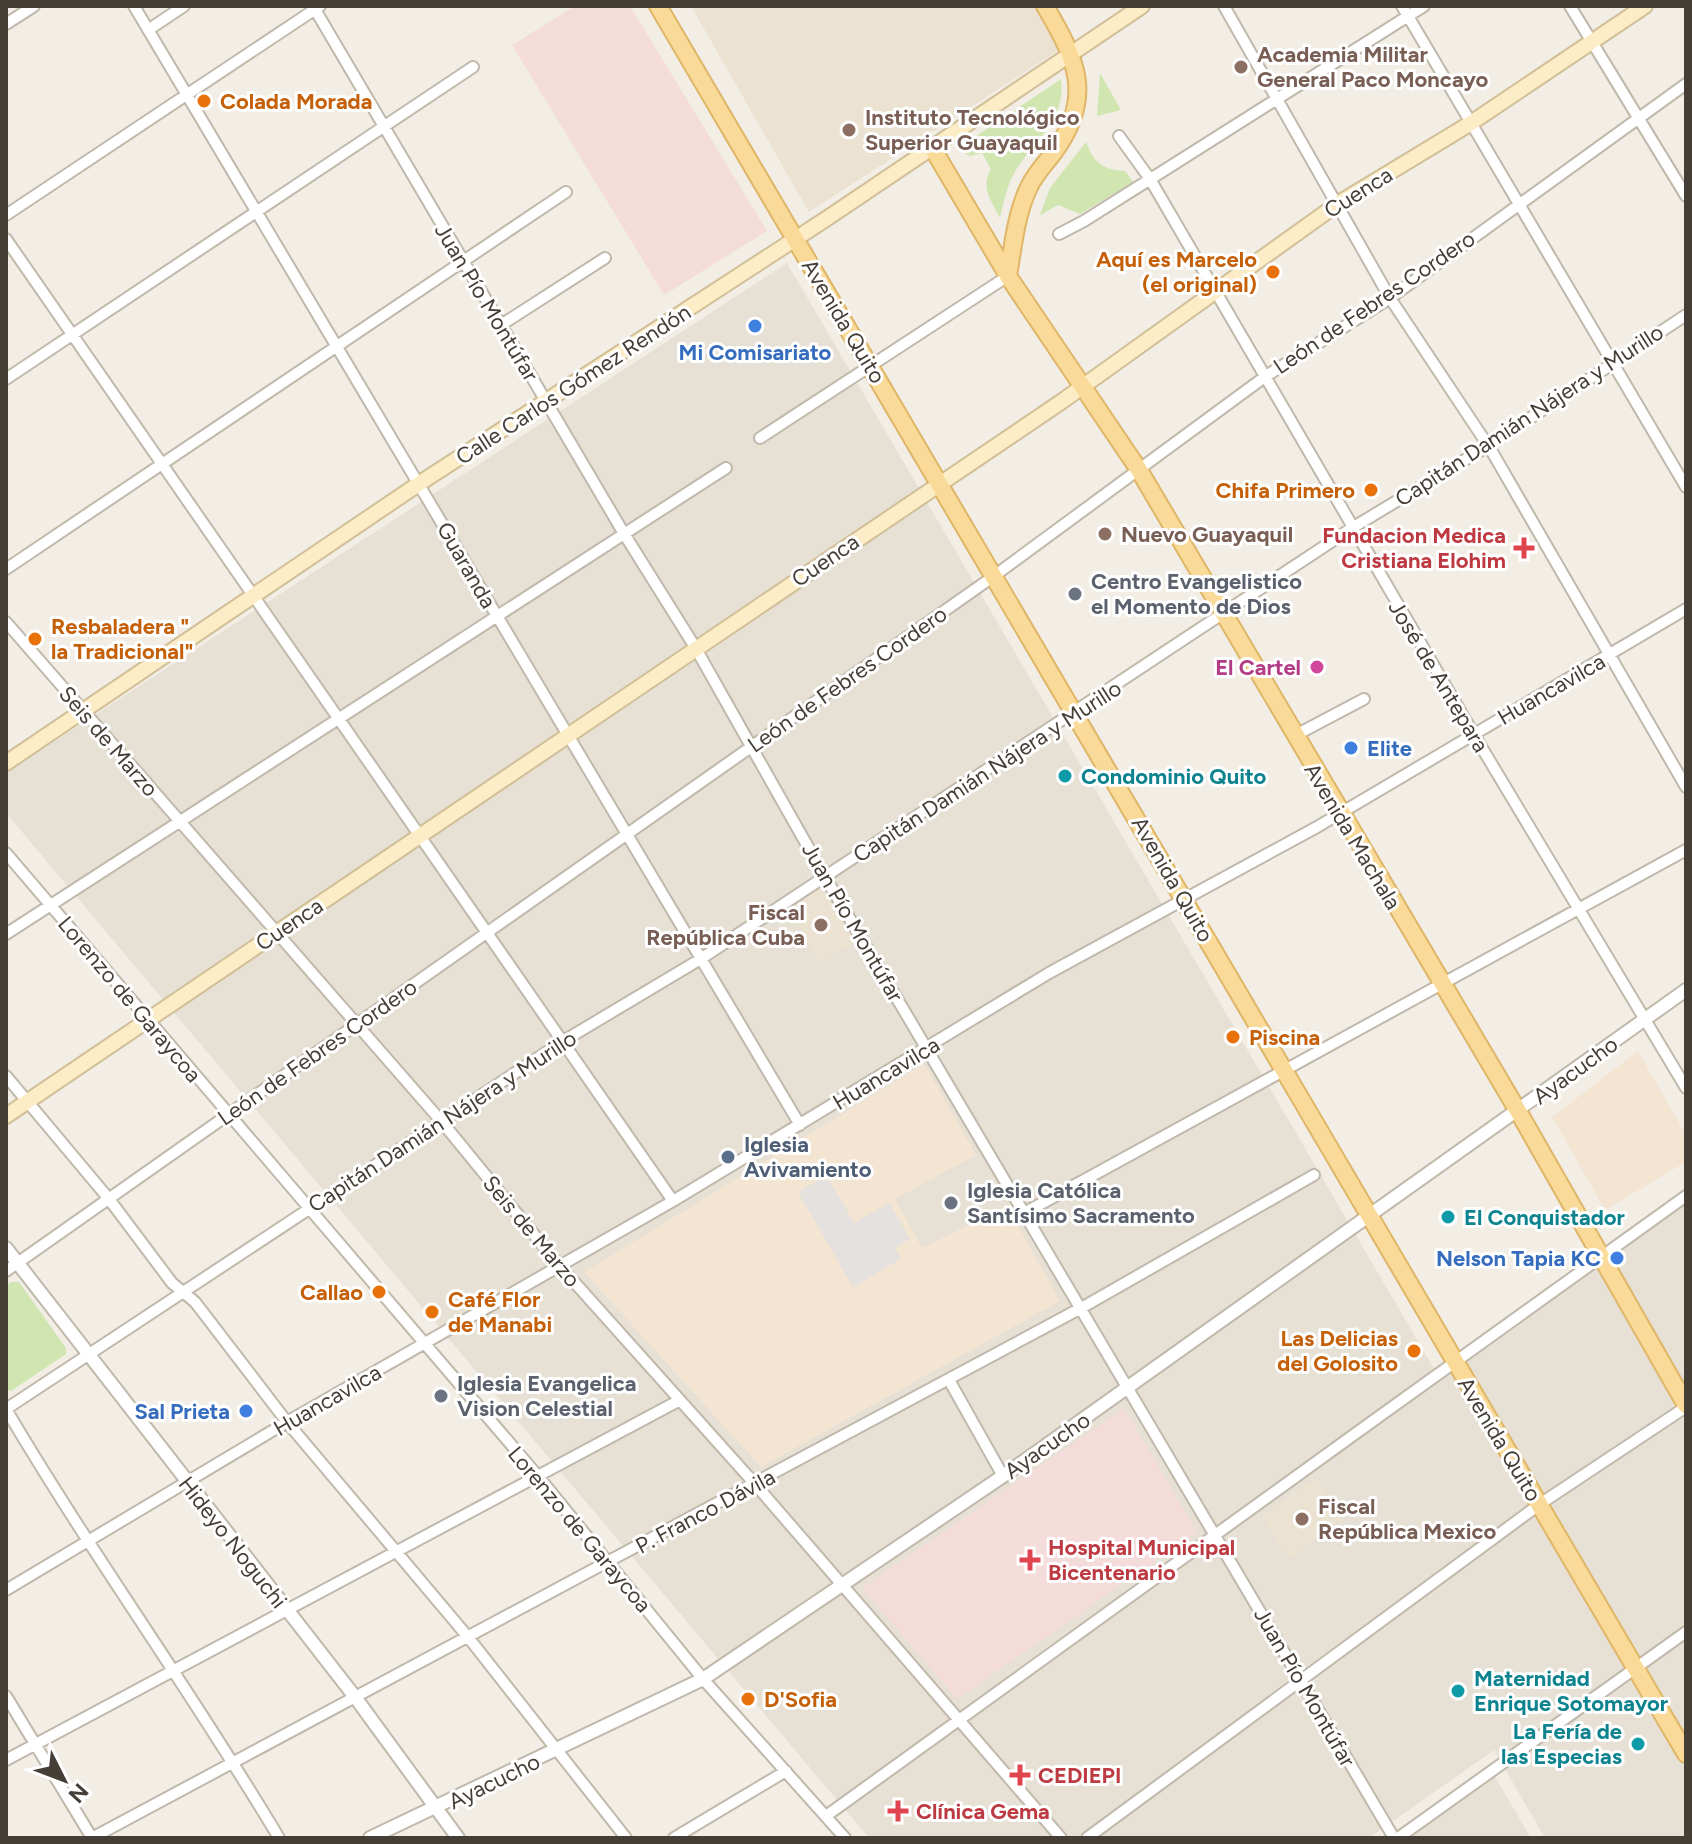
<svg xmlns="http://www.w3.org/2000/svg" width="1692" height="1844" viewBox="0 0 1692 1844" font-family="Figtree,sans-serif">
	<rect width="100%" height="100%" fill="#f2eee6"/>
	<path fill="#e6e0d5" d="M787,263L1440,1379L1686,1200V1838H1545L1494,1750L1369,1838H869L6,813V773Z
		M1494,1775L1531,1838H1404Z"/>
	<path fill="#f4e4d2" d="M1638,1051L1686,1135V1162L1605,1210L1552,1117Z
		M924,1064L976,1155L895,1199L922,1248L1007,1206L1060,1301L761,1467L584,1272Z"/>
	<path fill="#ebe2d1" d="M691,6H1036L1062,48L809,212Z
		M822,885L855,943L819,964L788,907Z
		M1317,1477L1343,1521L1288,1559L1262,1516Z"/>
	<path fill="#f3dcda" d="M575,6H630L767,231L664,295L512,45Z
		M1124,1408L1197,1532L957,1699L862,1588Z"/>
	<path fill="#d0e5b0" d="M1100,73L1121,110L1097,116Z
		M1061,79C1066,118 1039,136 1019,165C1008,181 1004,200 1000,218C991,200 980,188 991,169L982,153L970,156L957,149Z
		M1086,142C1094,163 1103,170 1125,171L1133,182L1080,214L1058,205L1040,215L1050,188Z
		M11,1282H19L66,1348V1354L11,1391L6,1389V1286Z"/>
	<path fill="#e4e1de" d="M827,1176L854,1223L889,1203L910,1239L895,1248L901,1259L853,1287L798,1192Z"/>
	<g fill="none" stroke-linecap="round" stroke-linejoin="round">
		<g stroke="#c1b8ac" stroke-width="14">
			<path id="minor" d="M134,6L800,1125
				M313,6L623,532L695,647L825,877L1394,1838
				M1224,6L1390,298L1491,450L1686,787
				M1402,6L1686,487
				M1570,6L1686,196
				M6,24L34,6
				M148,30L184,6
				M1119,136L1150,179L1473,733L1686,1088
				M6,215L320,6
				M1059,234L1084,221L1424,6
				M6,239L673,1201
				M501,325L605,258
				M6,379L473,67
				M760,438L1008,276
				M6,569L566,192
				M6,622L442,1122L559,1265L755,1484L1061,1838
				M1294,736L1364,699
				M6,853L537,1475L703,1679L845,1838
				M6,934L726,468
				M6,1076L109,1199L172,1283L195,1302L287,1422L468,1637L626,1838
				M1026,1212L1686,850
				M6,1271L994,576L1266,376L1390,298L1686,84
				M949,1380L1003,1476
				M6,1409L565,1040L699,960L1352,528L1488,446L1686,315
				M6,1409C92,1555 192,1692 279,1838
				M6,1590L287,1422L673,1201L1049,973L1317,827L1686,609
				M6,1696L92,1838L1083,1307L1314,1175
				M6,1760L680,1400
				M826,1816C1114,1610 1398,1401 1686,1196
				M674,1838L786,1771
				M1087,1838L1540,1504L1686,1407
				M1398,1838L1686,1632"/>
		</g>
		<g stroke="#c1b8ac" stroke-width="16">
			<path id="tertiary" d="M6,1248L355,1697L458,1838
				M370,1838L703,1679L1003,1476L1686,990"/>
		</g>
		<g stroke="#d1bf98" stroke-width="18">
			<path id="secondary" d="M6,763L420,483L826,219L1142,6
				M6,1116L1061,402L1339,203L1471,123L1645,6"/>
		</g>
		<g stroke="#dfb668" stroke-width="20">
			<path id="primary" d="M658,6L1686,1754
				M933,149L1008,276L1139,470L1518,1111L1686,1405
				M1008,276C1013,246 1016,214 1029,187C1035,174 1045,164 1054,152C1095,96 1076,59 1045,6"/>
		</g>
		<use href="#minor" stroke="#fff" stroke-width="10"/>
		<use href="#tertiary" stroke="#fff" stroke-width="12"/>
		<use href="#secondary" stroke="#fcedc7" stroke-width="14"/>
		<use href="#primary" stroke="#fada98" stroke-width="16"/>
	</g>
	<g fill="#8d6e63" stroke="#fff" stroke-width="3">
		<circle cx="1241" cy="67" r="8"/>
		<circle cx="849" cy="130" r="8"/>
		<circle cx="1105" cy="534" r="8"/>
		<circle cx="821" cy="925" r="8"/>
		<circle cx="1302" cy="1519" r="8"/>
	</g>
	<g fill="#e8710a" stroke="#fff" stroke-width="3">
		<circle cx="204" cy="101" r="8"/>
		<circle cx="1273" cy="272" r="8"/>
		<circle cx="1371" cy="490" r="8"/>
		<circle cx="35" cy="639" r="8"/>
		<circle cx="1233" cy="1037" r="8"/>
		<circle cx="379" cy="1292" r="8"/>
		<circle cx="432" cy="1312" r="8"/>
		<circle cx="1414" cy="1351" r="8"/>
		<circle cx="748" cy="1699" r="8"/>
	</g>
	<g fill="#3f7fe0" stroke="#fff" stroke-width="3">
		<circle cx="755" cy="326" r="8"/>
		<circle cx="1351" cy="748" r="8"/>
		<circle cx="1617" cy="1258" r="8"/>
		<circle cx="246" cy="1411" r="8"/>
	</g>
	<g fill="#e0444e" stroke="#fff" stroke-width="3">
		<path d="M1520 536h8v8h8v8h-8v8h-8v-8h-8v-8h8z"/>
		<path d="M1026 1548h8v8h8v8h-8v8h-8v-8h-8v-8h8z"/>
		<path d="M1016 1763h8v8h8v8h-8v8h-8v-8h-8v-8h8z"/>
		<path d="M894 1799h8v8h8v8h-8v8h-8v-8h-8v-8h8z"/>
	</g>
	<g fill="#6b7280" stroke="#fff" stroke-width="3">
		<circle cx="1075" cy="594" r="8"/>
		<circle cx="951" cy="1203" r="8"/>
		<circle cx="441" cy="1396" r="8"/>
	</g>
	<circle fill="#d1479c" stroke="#fff" stroke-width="3" cx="1317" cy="667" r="8"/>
	<g fill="#0f9aa8" stroke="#fff" stroke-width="3">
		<circle cx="1065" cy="776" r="8"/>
		<circle cx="1448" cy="1217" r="8"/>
		<circle cx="1458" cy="1691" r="8"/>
		<circle cx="1638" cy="1744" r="8"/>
	</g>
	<circle fill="#5c6f8a" stroke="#fff" stroke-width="3" cx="728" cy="1157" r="8"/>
	<g text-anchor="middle" stroke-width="6" stroke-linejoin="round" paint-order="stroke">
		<g font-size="22" font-weight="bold" fill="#785e54" stroke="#fff" text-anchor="start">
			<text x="1257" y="62">Academia Militar<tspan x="1257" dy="25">General Paco Moncayo</tspan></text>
			<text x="865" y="125">Instituto Tecnológico<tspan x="865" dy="25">Superior Guayaquil</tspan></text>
			<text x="1121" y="542">Nuevo Guayaquil</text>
			<text x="805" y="920" text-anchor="end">Fiscal<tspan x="805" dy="25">República Cuba</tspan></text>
			<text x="1318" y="1514">Fiscal<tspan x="1318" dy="25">República Mexico</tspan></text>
		</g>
		<g font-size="22" font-weight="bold" fill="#c56008" stroke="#fff" text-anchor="start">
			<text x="220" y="109">Colada Morada</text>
			<text x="1257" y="267" text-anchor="end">Aquí es Marcelo<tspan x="1257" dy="25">(el original)</tspan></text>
			<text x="1355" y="498" text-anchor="end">Chifa Primero</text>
			<text x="51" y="634">Resbaladera "<tspan x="51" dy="25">la Tradicional"</tspan></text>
			<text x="1249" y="1045">Piscina</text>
			<text x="363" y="1300" text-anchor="end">Callao</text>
			<text x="448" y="1307">Café Flor<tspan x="448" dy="25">de Manabi</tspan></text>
			<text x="1398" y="1346" text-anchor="end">Las Delicias<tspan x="1398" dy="25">del Golosito</tspan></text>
			<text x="764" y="1707">D'Sofia</text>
		</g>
		<g font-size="22" fill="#453e36" stroke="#fff">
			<text transform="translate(1358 192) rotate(-32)" y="8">Cuenca</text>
			<text transform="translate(487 302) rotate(59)" y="8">Juan Pío Montúfar</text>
			<text transform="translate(1374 302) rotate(-34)" y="8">León de Febres Cordero</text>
			<text transform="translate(844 321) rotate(59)" y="8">Avenida Quito</text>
			<text transform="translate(573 384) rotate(-33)" y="8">Calle Carlos Gómez Rendón</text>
			<text transform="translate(1529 415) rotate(-33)" y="8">Capitán Damián Nájera y Murillo</text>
			<text transform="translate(825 560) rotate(-34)" y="8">Cuenca</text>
			<text transform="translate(467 565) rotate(60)" y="8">Guaranda</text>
			<text transform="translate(1439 676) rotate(59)" y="8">José de Antepara</text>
			<text transform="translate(847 679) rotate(-35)" y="8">León de Febres Cordero</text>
			<text transform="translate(1551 689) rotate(-30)" y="8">Huancavilca</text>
			<text transform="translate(109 741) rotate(49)" y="8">Seis de Marzo</text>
			<text transform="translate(987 771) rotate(-33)" y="8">Capitán Damián Nájera y Murillo</text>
			<text transform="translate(1353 836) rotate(59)" y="8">Avenida Machala</text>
			<text transform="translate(1173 879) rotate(60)" y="8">Avenida Quito</text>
			<text transform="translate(853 922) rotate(60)" y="8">Juan Pío Montúfar</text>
			<text transform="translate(289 924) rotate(-34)" y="8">Cuenca</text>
			<text transform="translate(130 999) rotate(50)" y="8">Lorenzo de Garaycoa</text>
			<text transform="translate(317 1052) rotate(-35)" y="8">León de Febres Cordero</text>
			<text transform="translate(1575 1070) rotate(-36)" y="8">Ayacucho</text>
			<text transform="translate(886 1073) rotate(-31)" y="8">Huancavilca</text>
			<text transform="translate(442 1121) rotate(-33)" y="8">Capitán Damián Nájera y Murillo</text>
			<text transform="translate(532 1231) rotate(50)" y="8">Seis de Marzo</text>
			<text transform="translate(327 1400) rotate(-30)" y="8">Huancavilca</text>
			<text transform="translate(1500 1439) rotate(59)" y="8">Avenida Quito</text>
			<text transform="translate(1047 1445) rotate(-35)" y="8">Ayacucho</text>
			<text transform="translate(705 1511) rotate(-28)" y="8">P. Franco Dávila</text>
			<text transform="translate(580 1529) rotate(50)" y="8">Lorenzo de Garaycoa</text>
			<text transform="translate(233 1542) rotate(52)" y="8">Hideyo Noguchi</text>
			<text transform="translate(1305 1687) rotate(60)" y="8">Juan Pío Montúfar</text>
			<text transform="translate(494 1781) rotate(-26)" y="8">Ayacucho</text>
		</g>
		<g font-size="22" font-weight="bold" fill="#366cbe" stroke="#fff" text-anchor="end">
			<text x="755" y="360" text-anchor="middle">Mi Comisariato</text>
			<text x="1367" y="756" text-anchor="start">Elite</text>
			<text x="1601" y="1266">Nelson Tapia KC</text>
			<text x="230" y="1419">Sal Prieta</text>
		</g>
		<g font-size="22" font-weight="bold" fill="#be3a42" stroke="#fff" text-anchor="start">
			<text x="1506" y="543" text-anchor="end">Fundacion Medica<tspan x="1506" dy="25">Cristiana Elohim</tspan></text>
			<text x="1048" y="1555">Hospital Municipal<tspan x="1048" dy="25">Bicentenario</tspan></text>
			<text x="1038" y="1783">CEDIEPI</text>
			<text x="916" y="1819">Clínica Gema</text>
		</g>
		<g font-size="22" font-weight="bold" fill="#5b616d" stroke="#fff" text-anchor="start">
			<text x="1091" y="589">Centro Evangelistico<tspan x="1091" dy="25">el Momento de Dios</tspan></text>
			<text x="967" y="1198">Iglesia Católica<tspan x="967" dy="25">Santísimo Sacramento</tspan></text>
			<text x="457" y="1391">Iglesia Evangelica<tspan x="457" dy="25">Vision Celestial</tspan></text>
		</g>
		<g font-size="22" font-weight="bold" fill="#b23c85" stroke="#fff" text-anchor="end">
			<text x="1301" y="675">El Cartel</text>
		</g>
		<g font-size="22" font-weight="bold" fill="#0d838f" stroke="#fff" text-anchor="start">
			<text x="1081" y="784">Condominio Quito</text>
			<text x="1464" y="1225">El Conquistador</text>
			<text x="1474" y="1686">Maternidad<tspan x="1474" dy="25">Enrique Sotomayor</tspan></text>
			<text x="1622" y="1739" text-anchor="end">La Fería de<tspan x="1622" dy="25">las Especias</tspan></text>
		</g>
		<g font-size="22" font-weight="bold" fill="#4e5e75" stroke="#fff" text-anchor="start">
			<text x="744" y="1152">Iglesia<tspan x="744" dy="25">Avivamiento</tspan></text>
		</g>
	</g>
	<rect width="1692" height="1844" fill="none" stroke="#453e36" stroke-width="16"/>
	<g transform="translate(64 1780) rotate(132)" stroke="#ffffff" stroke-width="6" paint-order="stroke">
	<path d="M0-6L14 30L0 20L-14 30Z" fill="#453e36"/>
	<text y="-12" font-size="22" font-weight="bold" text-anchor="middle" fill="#453e36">N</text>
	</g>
</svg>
